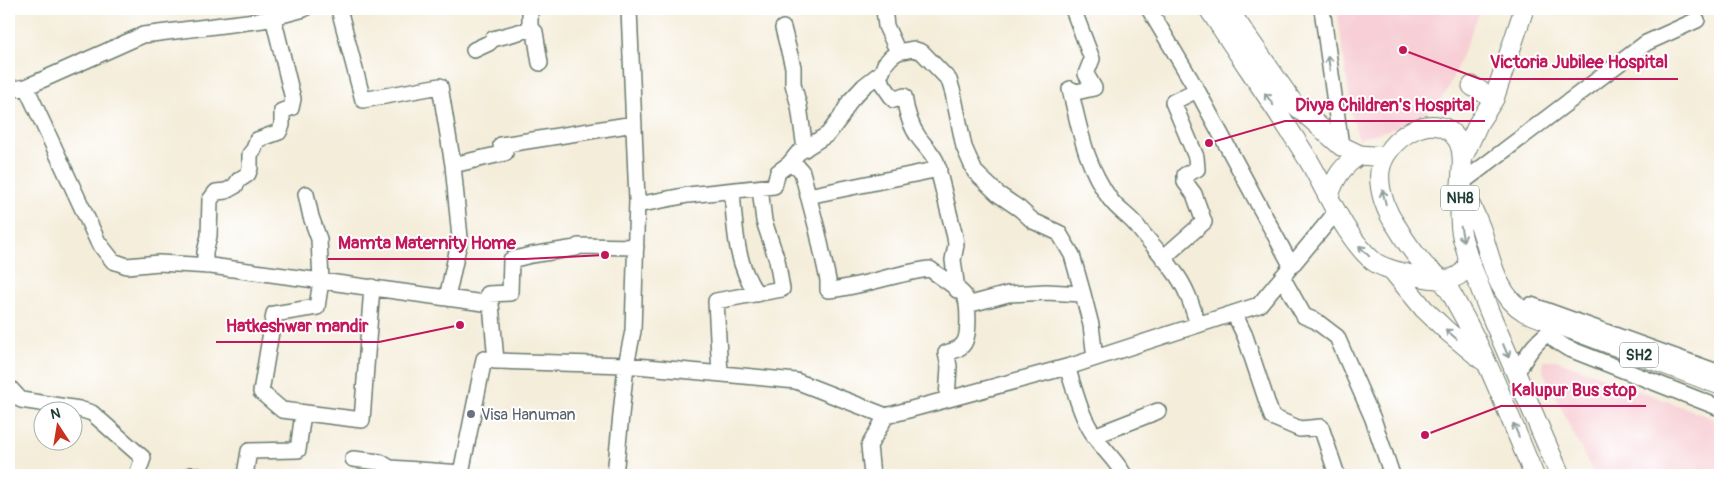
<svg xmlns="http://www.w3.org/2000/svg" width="1729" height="484" viewBox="0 0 1729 484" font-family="Pangolin,sans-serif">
	<rect width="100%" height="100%" fill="#fff"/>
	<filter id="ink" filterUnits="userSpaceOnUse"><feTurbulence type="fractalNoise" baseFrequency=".02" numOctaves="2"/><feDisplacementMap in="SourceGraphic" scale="10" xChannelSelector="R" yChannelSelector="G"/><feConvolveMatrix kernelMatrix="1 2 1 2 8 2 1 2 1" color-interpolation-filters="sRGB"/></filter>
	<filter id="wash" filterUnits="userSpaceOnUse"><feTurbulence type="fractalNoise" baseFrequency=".0096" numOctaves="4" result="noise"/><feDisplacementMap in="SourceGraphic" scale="20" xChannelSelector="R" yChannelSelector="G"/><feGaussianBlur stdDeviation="1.12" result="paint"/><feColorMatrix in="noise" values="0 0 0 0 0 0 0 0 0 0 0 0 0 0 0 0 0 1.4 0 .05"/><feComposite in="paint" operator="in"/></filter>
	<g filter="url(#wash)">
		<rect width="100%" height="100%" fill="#f4edda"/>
		<path fill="#f7cfd5" d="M1337,9H1481L1447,91L1434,108L1397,127L1359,139L1352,118Z
			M1557,360L1720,421V475H1594L1543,372L1544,361Z"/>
	</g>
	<g filter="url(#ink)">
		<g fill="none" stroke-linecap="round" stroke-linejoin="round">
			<g stroke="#6a7b6e" stroke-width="18">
				<path id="minor" d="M339,9L363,100L440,86L453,165L460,238L447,298
					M884,9L886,26L898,52
					M1149,9L1197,90
					M1322,9L1341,146
					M783,28L793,67V84L799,106L805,149
					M530,29L535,32L540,63
					M474,50L489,43L493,39L530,29V9
					M877,76L894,100L904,96C906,110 911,127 919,138C925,146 932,153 936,161L955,237L956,245L953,260L957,290
					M26,87L98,242L113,261L127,266L159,263L211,266L491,304L496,361L626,365L796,381L886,416L1074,365L1259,305L1337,211
					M1070,89C1080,130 1085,164 1110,199C1118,210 1129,216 1137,226C1148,241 1162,254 1173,270C1186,286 1192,305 1198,325
					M1070,89L1076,92L1094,88L1086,74L1092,59L1073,9
					M9,90L26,87L143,35L263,20L304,9
					M789,164L798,153L828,134L841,117L850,101L864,86L882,72L885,64L891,57L898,52L913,49L922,52L949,80L953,93L964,147L975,172L998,194L1020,209L1033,221L1059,233L1072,255L1083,294
					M453,165L505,153L501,145L634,124
					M1460,184L1646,43L1697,20
					M732,191C735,227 735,264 757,294
					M306,194L311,217L319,239L321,281L317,307L274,314L261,392L282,410L362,420L372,287
					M808,196L939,169
					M637,205L688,195L774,186L778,172L789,164L797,166L802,172L817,229L828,280V290C862,287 895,273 930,269C940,277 956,286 964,295C969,302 969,333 965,341C962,349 953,351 946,353L949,366L947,399
					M1163,258L1204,222L1194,194L1185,182V175L1197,169L1196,157L1173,102L1197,90L1291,265
					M205,266V252L209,236L210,200L216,192L226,191L235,186L239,180L248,174L250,168V154L254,149L257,140L279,132L282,125V111L291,108L293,99L273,17
					M1282,277L1304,316L1316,321L1337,337L1373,419L1392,475
					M488,303V294L510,293L511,260L531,255L576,248L578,246L636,247
					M967,305L1008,294L1046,292L1083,294L1091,325L1095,358
					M1531,305L1720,373
					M1234,313L1245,336L1272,417L1300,429L1321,427L1337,475
					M1067,367C1075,390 1080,415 1094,435C1103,450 1116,460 1124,475
					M720,374L716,301L782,289L777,260L764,221L760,188
					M1516,374C1525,358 1533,344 1548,333L1556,341L1567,348L1720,408
					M9,387L21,400L79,409L92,413L143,458L137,475
					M1094,436L1158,411
					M353,459L380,462L390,468L462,473
					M190,475H197
					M245,475L249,451L298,450L303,413
					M462,475V468L484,359L496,361
					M615,475L626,365L633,331L637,200L629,9
					M872,475L869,446L886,416"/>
			</g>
			<g stroke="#6a7b6e" stroke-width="21">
				<path id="major" d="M1209,9C1242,60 1277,109 1309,161C1328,193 1345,237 1373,261C1386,271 1432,281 1449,279C1455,278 1461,275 1465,269C1472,258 1464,247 1462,236C1460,228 1460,219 1460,211C1458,190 1468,155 1457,139C1434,106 1384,140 1380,171C1378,190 1386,212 1397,227C1405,241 1415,255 1426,267C1431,271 1437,275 1441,279C1447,286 1453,296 1457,304C1488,359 1510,418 1534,475
					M1228,9L1294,104L1341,146L1360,155L1384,157
					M1472,86L1494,99
					M1464,155L1479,122L1494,99L1524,9
					M1462,187C1468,201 1476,215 1481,229C1491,258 1496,295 1525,312L1720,385
					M1329,196C1335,177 1343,165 1360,155
					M1468,257L1489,311L1560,475
					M1392,270L1424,309L1447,331L1482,360"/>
			</g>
			<use href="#minor" stroke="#fff" stroke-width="15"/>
			<use href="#major" stroke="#fff" stroke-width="19"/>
		</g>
		<defs><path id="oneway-shaft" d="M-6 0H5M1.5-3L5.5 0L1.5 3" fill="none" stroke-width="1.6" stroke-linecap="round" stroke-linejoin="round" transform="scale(1.25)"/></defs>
		<g stroke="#8f9e9a">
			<use href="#oneway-shaft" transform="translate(1329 63) rotate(-98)"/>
			<use href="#oneway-shaft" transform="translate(1269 99) rotate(-125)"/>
			<use href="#oneway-shaft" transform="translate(1384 197) rotate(-104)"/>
			<use href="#oneway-shaft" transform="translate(1462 234) rotate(80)"/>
			<use href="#oneway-shaft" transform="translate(1364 251) rotate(-134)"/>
			<use href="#oneway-shaft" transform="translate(1451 334) rotate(-139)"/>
			<use href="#oneway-shaft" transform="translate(1506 351) rotate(67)"/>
			<use href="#oneway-shaft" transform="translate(1516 430) rotate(-113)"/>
		</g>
	</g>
	<circle fill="#6b7280" stroke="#fff" stroke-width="2" cx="471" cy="414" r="5"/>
	<g text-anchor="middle" stroke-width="4" stroke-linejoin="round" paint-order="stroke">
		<g fill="#fff" stroke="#627771" stroke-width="1">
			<rect x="1441" y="185.5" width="38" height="25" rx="4"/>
			<rect x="1620" y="342.5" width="38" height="25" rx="4"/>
		</g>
		<g font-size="15" font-weight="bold" fill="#1f3d34">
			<text x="1460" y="203">NH8</text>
			<text x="1639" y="360">SH2</text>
		</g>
		<g font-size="16" fill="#5b616d" stroke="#fff" text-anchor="start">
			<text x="481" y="420">Visa Hanuman</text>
		</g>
	</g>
	<path fill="none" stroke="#c2185b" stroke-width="2" d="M1403 50L1480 79H1678M1209 143L1285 121H1485M605 255L525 259H328M460 325L379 342H216M1425 435L1501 406H1646"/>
	<g fill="#c2185b" stroke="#fff" stroke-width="2">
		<circle cx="1403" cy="50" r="5"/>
		<circle cx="1209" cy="143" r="5"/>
		<circle cx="605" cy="255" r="5"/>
		<circle cx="460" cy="325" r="5"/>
		<circle cx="1425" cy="435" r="5"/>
	</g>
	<g font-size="18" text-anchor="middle" font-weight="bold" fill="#c2185b" stroke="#fff" stroke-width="4" stroke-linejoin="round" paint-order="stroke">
		<text x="1579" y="68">Victoria Jubilee Hospital</text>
		<text x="1385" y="111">Divya Children's Hospital</text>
		<text x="427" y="249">Mamta Maternity Home</text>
		<text x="297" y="332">Hatkeshwar mandir</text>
		<text x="1574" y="396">Kalupur Bus stop</text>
	</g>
	<rect width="1729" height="484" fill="none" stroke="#fff" stroke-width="30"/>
	<g transform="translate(58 426) rotate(348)"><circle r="24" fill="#ffffff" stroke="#a5b1ae"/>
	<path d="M0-4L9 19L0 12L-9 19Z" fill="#c8321e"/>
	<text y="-8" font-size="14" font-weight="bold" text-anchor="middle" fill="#1f3d34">N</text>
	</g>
</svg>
